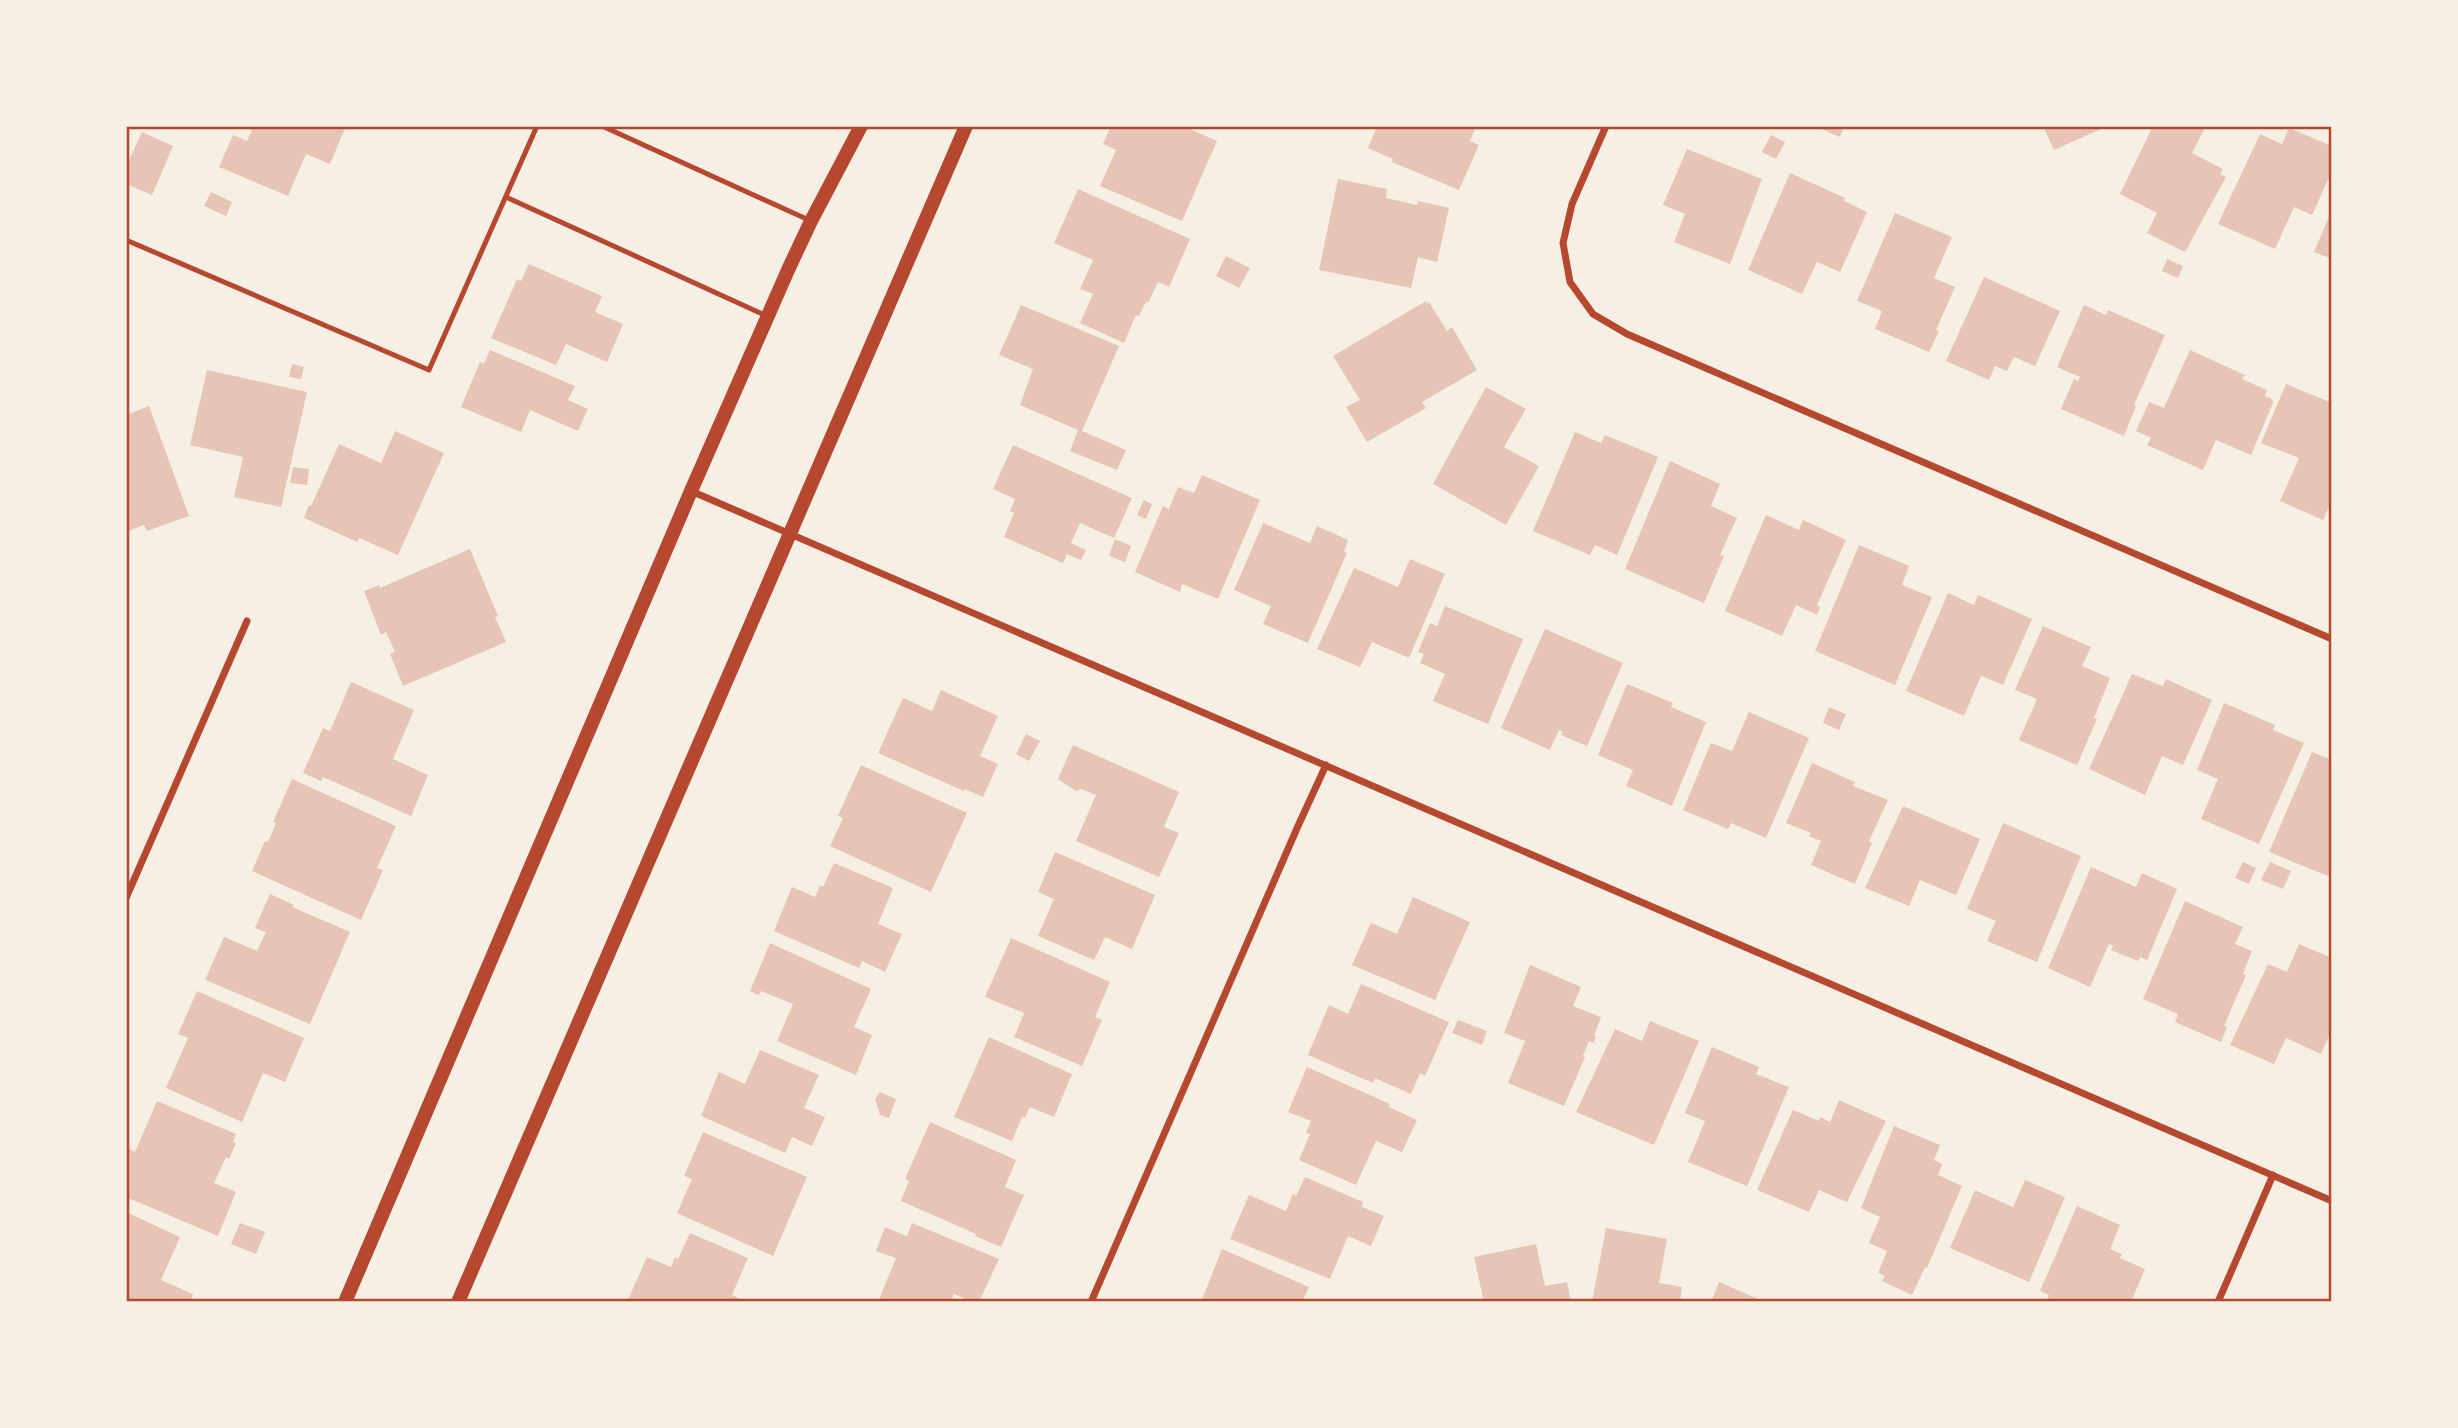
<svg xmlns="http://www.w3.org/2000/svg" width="2458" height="1428" viewBox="0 0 2458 1428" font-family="Helvetica,sans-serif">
	<rect width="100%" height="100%" fill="#f6efe4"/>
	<path fill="#e6c5b7" d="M242,126H346L330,164L306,154L288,196L219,167L233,135L247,141L252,130Z
		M1111,126H1183L1217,141L1182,221L1100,186L1116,150L1103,144Z
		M1370,126H1476L1470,141L1479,145L1459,190L1392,162L1393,159L1368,148L1376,129Z
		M1815,126H1844L1840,137Z
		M2043,126H2108L2054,150Z
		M2153,126H2206L2192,153L2223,169L2220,174L2226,177L2185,252L2147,233L2157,213L2120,194Z
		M2289,128L2332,146V171L2312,215L2294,207L2275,249L2218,224L2260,134L2282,144Z
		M142,132L173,146L152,195L126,184V167Z
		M1771,135L1785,142L1776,159L1762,152Z
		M1687,149L1762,179L1730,264L1674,242L1685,214L1663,205Z
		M1790,173L1845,198L1844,201L1867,212L1840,272L1817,262L1802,294L1748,270Z
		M1338,179L1387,189L1386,198L1417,205L1418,201L1449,208L1437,262L1418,257L1411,288L1319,270Z
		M1078,189L1190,239L1169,287L1158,282L1148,303L1146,302L1139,316L1136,315L1124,343L1080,323L1093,294L1080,289L1093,260L1054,243Z
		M211,192L232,202L226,216L204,206Z
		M2332,210V259L2314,252Z
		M1895,213L1952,237L1934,278L1955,287L1936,330L1939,331L1929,352L1875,329L1882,311L1857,301Z
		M1226,256L1250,268L1239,288L1216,276Z
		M2167,259L2183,266L2178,278L2162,271Z
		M529,264L602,296L595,312L623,324L607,362L566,344L556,365L491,338L517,279L521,281Z
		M1984,277L2060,311L2035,366L2014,357L2007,371L1995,366L1989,380L1946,361Z
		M1426,301L1427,304L1429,302L1447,331L1452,327L1477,370L1422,402L1426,408L1367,442L1346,407L1360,400L1333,356Z
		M1021,305L1119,346L1082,431L1126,450L1117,470L1070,451L1078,430L1020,405L1033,369L999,355Z
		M2084,305L2106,315L2108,310L2165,335L2134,405L2136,406L2124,436L2061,409L2074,379L2078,381L2080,377L2057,367Z
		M490,350L575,386L568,400L588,409L578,431L530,410L521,432L461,407L480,362L484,364Z
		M2190,350L2245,375L2242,379L2267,390L2265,396L2272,399L2273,403L2251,455L2216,440L2203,470L2147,445L2151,438L2136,431L2149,402L2164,408Z
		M292,364L304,367L301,379L289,377Z
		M207,370L307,392L281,507L234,497L243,457L190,445Z
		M2286,384L2332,403V500L2323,520L2280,501L2299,458L2261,443Z
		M1486,387L1526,409L1504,447L1539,466L1506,525L1433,484Z
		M149,406L189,516L147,531L144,525L126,532V415Z
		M395,431L444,453L398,555L359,538L357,542L304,518L309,505L311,506L339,444L381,463Z
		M1575,432L1601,443L1605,435L1658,457L1617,555L1595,545L1590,555L1533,531Z
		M1013,445L1132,498L1114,538L1080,523L1071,543L1086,550L1081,560L1067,554L1063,563L1004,537L1014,513L1010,511L1015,499L993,489Z
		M1670,461L1720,484L1711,506L1737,518L1720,555L1724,556L1704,603L1625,569Z
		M293,467L309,469L307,485L290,483Z
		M1202,475L1260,500L1218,599L1182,584L1180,592L1135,572L1163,506L1169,509L1178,487L1194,493Z
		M1144,500L1152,504L1146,519L1137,515Z
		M1766,515L1799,530L1803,520L1846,540L1817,605L1820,607L1817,615L1796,605L1782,636L1725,611Z
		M1263,523L1310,543L1317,526L1348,540L1344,552L1347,553L1308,643L1263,624L1271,606L1234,590Z
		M1115,539L1131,546L1125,562L1109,556Z
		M1859,545L1909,566L1902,585L1932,597L1895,685L1815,651Z
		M470,549L498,616L495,617L506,642L403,686L390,654L395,652L386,632L381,635L364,591L379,585L380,588Z
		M1410,559L1445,574L1409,658L1372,642L1360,667L1317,649L1354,568L1398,587Z
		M1948,593L1974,605L1978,595L2032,619L2003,685L1981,676L1964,716L1906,691Z
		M1445,606L1523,639L1488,724L1433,701L1445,674L1420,663L1424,654L1418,652L1430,623L1437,626Z
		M2043,626L2091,647L2082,666L2110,678L2094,718L2097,719L2077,765L2019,740L2037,699L2015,690Z
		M1545,629L1623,663L1587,746L1561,735L1562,731L1559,730L1550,750L1501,728Z
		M2132,674L2163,686L2166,679L2212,700L2183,765L2162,756L2145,795L2089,769Z
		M351,682L414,710L393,759L428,775L411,816L323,777L321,781L303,773L323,728L330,731Z
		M1627,684L1673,703L1671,707L1706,722L1672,806L1626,786L1633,770L1598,755Z
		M941,690L998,716L980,756L998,764L983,797L965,789L964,791L878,753L903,698L932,711Z
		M2224,703L2275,725L2273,730L2304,743L2259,844L2201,819L2218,779L2197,770Z
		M1829,707L1846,714L1839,730L1823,723Z
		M1749,712L1809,738L1766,838L1731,823L1728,829L1683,810L1711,743L1732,751Z
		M1026,734L1040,741L1029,761L1016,754Z
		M1073,745L1179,792L1164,827L1179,833L1159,877L1076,841L1096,795L1081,789L1076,791L1058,779Z
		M2312,752L2332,760V867L2328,876L2269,852Z
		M1812,763L1855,782L1853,786L1888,800L1869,841L1872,843L1855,884L1811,865L1821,841L1809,836L1811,833L1786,823Z
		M861,765L967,813L931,892L830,846L843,818L838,816Z
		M292,779L396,826L377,868L383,870L361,920L252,871L265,841L268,842L276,823L273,822Z
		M1903,806L1980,839L1956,895L1920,880L1909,906L1865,888Z
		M2003,823L2081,856L2037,962L1987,941L1996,921L1967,909Z
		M1055,852L1155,895L1132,949L1105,937L1094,960L1038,936L1054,899L1038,892Z
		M2243,862L2256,868L2249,884L2235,878Z
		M2270,862L2291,871L2283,889L2261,880Z
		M834,863L893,888L878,924L902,934L885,972L862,961L859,968L774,931L792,887L815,897L820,885L823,887Z
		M2091,867L2136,887L2142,873L2177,889L2147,960L2140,957L2138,961L2111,950L2113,946L2109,944L2090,987L2048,968Z
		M270,894L294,905L292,907L350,932L310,1024L205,980L224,937L257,951L266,932L255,928Z
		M1413,897L1470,922L1435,1000L1352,965L1371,923L1397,934Z
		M2185,901L2243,927L2235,944L2252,951L2243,974L2246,975L2224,1026L2227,1027L2221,1042L2175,1022L2178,1014L2143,999Z
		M1011,938L1110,982L1095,1017L1102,1020L1082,1066L1014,1037L1024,1013L985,997Z
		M770,943L871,989L854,1027L872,1035L856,1075L777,1041L793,1004L761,991L759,995L750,991Z
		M2299,944L2332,958V1029L2321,1054L2286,1038L2274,1064L2230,1045L2268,964L2287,972Z
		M1530,965L1581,987L1573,1006L1601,1017L1594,1036L1596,1037L1594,1043L1589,1041L1583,1056L1585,1057L1564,1106L1508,1083L1525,1041L1504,1033Z
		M1361,984L1449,1022L1425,1076L1420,1073L1411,1094L1375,1078L1373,1083L1308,1055L1329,1005L1348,1014Z
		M197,991L304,1038L285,1082L263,1073L242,1122L166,1088L188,1038L178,1034Z
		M1458,1020L1487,1031L1482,1045L1452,1033Z
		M1650,1021L1699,1041L1654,1145L1576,1112L1615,1029L1642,1041Z
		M989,1037L1072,1074L1054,1117L1030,1107L1025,1118L1022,1117L1012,1141L954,1117Z
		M1712,1047L1759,1067L1756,1074L1789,1087L1747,1186L1688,1162L1705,1121L1685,1113Z
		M760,1050L819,1075L804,1108L825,1117L812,1146L792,1137L785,1153L701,1116L719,1072L745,1084Z
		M1307,1067L1390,1104L1389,1107L1417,1120L1402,1152L1376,1141L1356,1185L1299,1160L1310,1134L1306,1133L1311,1121L1288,1112Z
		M880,1092L896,1099L889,1118L880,1115L875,1099Z
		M1839,1100L1886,1121L1847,1202L1819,1190L1809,1212L1757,1190L1793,1110L1819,1121L1820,1117L1830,1122Z
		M157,1101L236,1134L233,1142L236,1143L229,1159L226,1157L214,1183L236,1192L218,1236L126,1197V1155L129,1149L135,1152Z
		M930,1122L1016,1160L1005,1187L1024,1195L1001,1247L975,1236L976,1234L901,1201L909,1181L905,1179Z
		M1894,1126L1940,1145L1934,1160L1942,1164L1938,1175L1962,1186L1927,1268L1925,1267L1912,1295L1882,1281L1885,1276L1878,1273L1887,1251L1869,1243L1880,1217L1861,1208Z
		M703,1132L807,1177L773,1256L677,1213L692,1179L684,1176Z
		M1305,1177L1363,1202L1362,1207L1384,1216L1371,1246L1348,1236L1330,1279L1230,1239L1249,1195L1286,1211L1293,1194L1296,1196Z
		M2025,1180L2065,1197L2029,1282L1950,1248L1975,1190L2013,1207Z
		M2077,1206L2120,1225L2110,1249L2122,1254L2120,1258L2145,1269L2131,1302H2046L2049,1295L2040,1291Z
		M126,1212L180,1237L161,1280L193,1294L190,1302H126Z
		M240,1223L265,1232L256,1254L231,1244Z
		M912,1223L999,1259L979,1302H972L954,1294L951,1302H878L896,1258L876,1251L885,1227L907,1236Z
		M1606,1228L1667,1239L1659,1283L1682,1287L1680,1302H1592Z
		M690,1233L748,1258L732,1295L747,1302H627L647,1257L671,1267L675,1257L678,1259Z
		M1536,1244L1545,1286L1567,1282L1571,1302H1484L1474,1257Z
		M1222,1249L1309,1287L1302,1302H1201Z
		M1719,1282L1765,1302H1711Z"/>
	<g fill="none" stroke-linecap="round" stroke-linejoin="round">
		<path stroke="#b5482f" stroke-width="5" d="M602,126L811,221
			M506,197L767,316
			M126,240L429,370L537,126"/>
		<path stroke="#b5482f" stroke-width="7" d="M1606,126L1572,204L1563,243L1570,282L1593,314L1627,334L2332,639
			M691,491L2332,1201
			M126,898L247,621
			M1091,1302L1298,826L1326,765
			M2218,1302L2273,1175"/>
		<path stroke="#b5482f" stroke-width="14" d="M345,1302L691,491L788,270L811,221L861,126
			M458,1302L966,126"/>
	</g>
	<rect width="2458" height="1428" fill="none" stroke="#f6efe4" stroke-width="256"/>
	<rect x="128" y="128" width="2202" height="1172" fill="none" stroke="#b5482f" stroke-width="2.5"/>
</svg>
